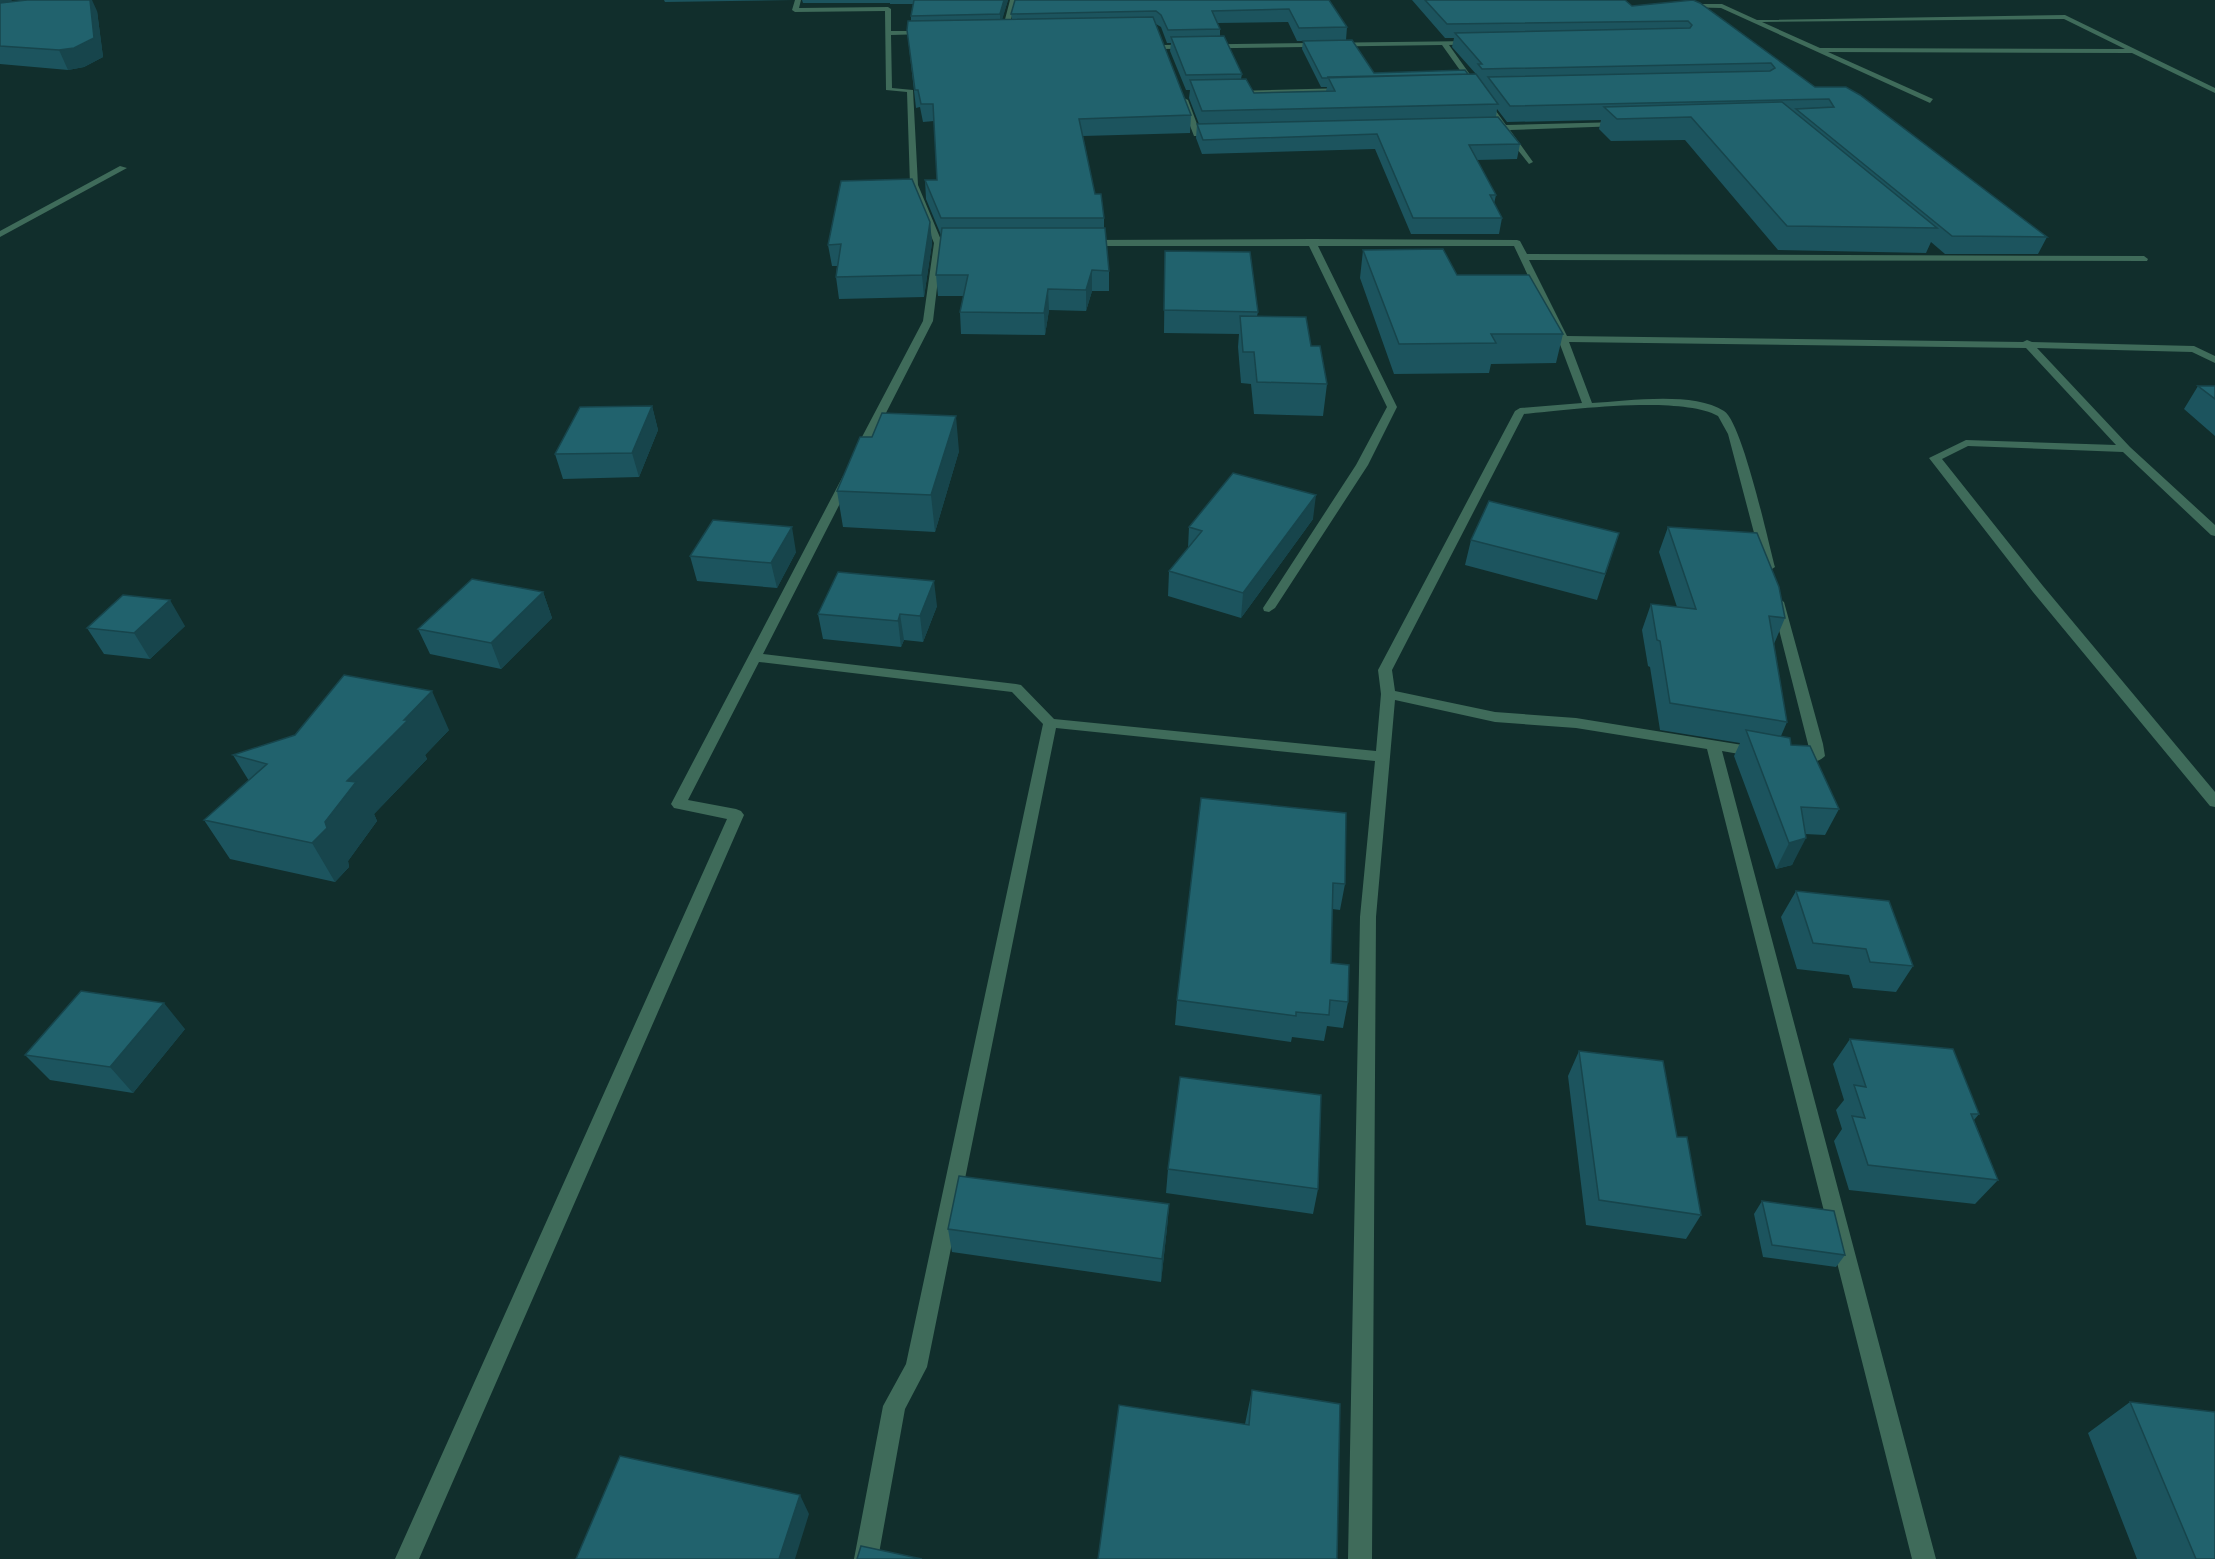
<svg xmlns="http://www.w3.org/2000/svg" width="2215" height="1559" viewBox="0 0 2215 1559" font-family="Jost,sans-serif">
	<rect width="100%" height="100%" fill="#112e2c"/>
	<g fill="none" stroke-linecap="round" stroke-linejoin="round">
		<path fill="#3f6b5a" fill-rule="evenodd" d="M795,0H801L799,8L888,7L891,9V31H929L927,34L891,35L892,88L913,90L918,185L941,240H959L963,243L959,246H942L933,321L865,454L859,457L853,454L923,321L934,243L910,185L907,92L886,90L885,11L795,12L792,10Z
			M1010,0H1016L1008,31L1005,33L1002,31Z
			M1684,4H1722L1757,20L2065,15L2215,88V93L2132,53L1828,52L1933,99L1930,103L1721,8L1682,7ZM2064,19L2125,49L1820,48L1762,22Z
			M1474,41L1476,44L1449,45L1506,125L1620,122L1624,124L1620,126L1510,130L1533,162L1529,164L1502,130H1485V126L1499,125L1442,45L1163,49L1160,47L1163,45Z
			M1346,88L1348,91L1235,95L1232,93L1235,91Z
			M1184,98L1188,100L1200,132H1215L1218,136H1194L1180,100Z
			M120,166L127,168L0,237V231Z
			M1312,239L1517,240L1520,241L1527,254L2144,256L2148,259L2147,261L1529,260L1567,336L2023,342L2027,340L2032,342L2194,346L2215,356V363L2192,352L2037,348L2130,447L2215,525V536L2211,535L2123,452L1968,446L1942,459L2043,586L2215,792V807L2210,806L2033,592L1929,458L1966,440L2116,445L2026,348L1569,342L1592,403C1628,401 1693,391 1724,411C1742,422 1768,541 1775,567L1769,571L1763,567L1728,434L1718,416C1679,395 1570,410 1524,414L1392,670L1395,691L1495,712L1576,718L1761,748L1763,752L1756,757L1722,751L1936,1559H1912L1707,749L1576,728L1495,722L1395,700L1376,917L1372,1559H1348L1360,917L1375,761L1056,728L927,1367L905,1409L878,1559H854L883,1406L906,1364L1043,724L1012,692L759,662L688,800L736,809L741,811L744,815L419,1559H395L727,819L679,809L674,808L671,804L843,476H851L853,478L763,654L1016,684L1021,685L1054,719L1376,751L1381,694L1378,670L1515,411L1520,408L1582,403L1558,339L1514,246H1318L1397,407L1368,465L1275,608L1269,612L1264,611L1263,608L1356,465L1387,407L1309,246H1085L1081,243L1085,240Z
			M1778,598L1784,602L1823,744L1825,756C1818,764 1797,766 1790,758L1792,754L1810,752L1772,602Z"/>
	</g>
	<path fill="#1c545e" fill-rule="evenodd" d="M0,0H12L9,2L97,11L103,57L84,67L68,70L0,64Z
		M664,0H793L665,2Z
		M802,0H1008L1002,19H1012L1011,14L1329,0L1347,27L1346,40L1374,73L1468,74H1476L1452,47L1454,38H1445L1412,0H1625L1632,6L1693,0L1815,87L2047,237L2038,254H1945L1931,242L1926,253L1778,250L1685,140L1611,141L1599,129L1601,120L1507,122L1497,109L1496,117L1520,144L1517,159L1477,160L1496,195L1494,204L1502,218L1499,234H1411L1375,149L1202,154L1196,138L1197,124H1199L1189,98L1190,90H1186L1170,51L1171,43H1167L1161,27L1156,24L1191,115L1190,133L1083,136L1095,194L1104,218V228L1109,271V291H1092L1086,311L1049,310L1045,335L961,334L960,312L964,296H938L936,275L941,235L926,199L925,180H937L934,121L923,122L920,107L916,108L907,30L911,21V16L913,4H890V3H803ZM1288,22L1297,41H1303L1302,49L1321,87H1327L1326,91L1254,93L1241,79L1242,74L1220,36V29L1217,23Z
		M930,222L932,243L924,297L839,299L836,277L837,266H832L828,245Z
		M1363,250L1457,275L1563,334L1556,363L1491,364L1489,373L1394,374L1360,278Z
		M1165,251L1258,312L1257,316L1311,346L1327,384L1323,416L1254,414L1251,384L1241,383L1238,347L1239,334L1164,333Z
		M2198,386H2215V436L2184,409Z
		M652,406L658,430L639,477L563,479L555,454Z
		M959,451L935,532L843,527L837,491Z
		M1313,519L1241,618L1168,596L1169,571L1188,548L1189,527Z
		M1668,527L1785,618L1774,644L1787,722L1781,736L1791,745L1839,809L1825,835L1805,834L1792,865L1776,869L1734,756L1740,743L1660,730L1650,667L1648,666L1642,630L1651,604L1677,607L1659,552Z
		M1619,533L1597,600L1465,565L1471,540Z
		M796,552L777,588L697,581L690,556Z
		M543,592L552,618L501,669L430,654L418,629Z
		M937,606L923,642L904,640L901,647L823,639L818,614Z
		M185,626L150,659L104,654L87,628Z
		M449,730L425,755L427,759L374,814L377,821L348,861L349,867L335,882L230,859L204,820L249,781L233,755Z
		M1201,798L1345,884L1340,910L1332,909L1331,963L1348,1002L1343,1028L1327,1026L1324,1041L1292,1037L1291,1042L1175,1025L1177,1000Z
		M1796,891L1913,966L1896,992L1853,988L1849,975L1797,969L1781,917Z
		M185,1029L133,1093L50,1080L25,1055Z
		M1850,1039L1979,1114L1974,1120L1998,1180L1975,1204L1849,1190L1834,1141L1842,1129L1836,1110L1844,1100L1833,1064Z
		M1579,1051L1677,1137L1701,1215L1686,1239L1586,1225L1568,1076Z
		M1168,1169L1318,1189L1313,1214L1166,1193Z
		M1762,1201L1845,1255L1836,1267L1763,1257L1754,1214Z
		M1169,1204L1167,1228L1161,1282L952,1252L948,1229Z
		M1252,1390L1337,1559L1245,1424Z
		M2130,1402L2215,1559H2137L2088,1433Z"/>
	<path fill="#17454c" d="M0,0H12L0,10Z
		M90,0H92L97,11L103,57L84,67L68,70L59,50Z
		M1004,0H1008L1000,27V14Z
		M930,222L932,243L924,297L922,275Z
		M1092,270V291L1086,311V290Z
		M1048,289L1049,310L1045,335L1044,313Z
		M652,406L658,430L639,477L632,453Z
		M956,416L959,451L935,532L931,495Z
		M1316,495L1313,519L1241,618L1243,593Z
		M792,527L796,552L777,588L771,563Z
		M934,581L937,606L923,642L920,616Z
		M543,592L552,618L501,669L491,643Z
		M170,600L185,626L150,659L134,633Z
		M900,614L904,640L901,647L898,621Z
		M432,691L449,730L425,755L427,759L374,814L377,821L348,861L349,867L335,882L312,843L347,781L404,720Z
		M1806,838L1792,865L1776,869L1789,843Z
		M164,1003L185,1029L133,1093L110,1067Z
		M1169,1204L1167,1228L1161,1282L1162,1259Z
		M800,1495L809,1514L795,1559H779Z"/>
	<path fill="#21626d" stroke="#17454c" stroke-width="1.5" d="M27,0H90L94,38L74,48L59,50L0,46V3Z
		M914,0H1004L1000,14L911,16Z
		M1015,0H1329L1347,27L1299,28L1289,9L1212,11L1220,29L1168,30L1161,15L1156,11L1011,14Z
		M1425,0H1625L1632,6L1693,0L1700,3L1815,87H1846L1860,95L2047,237L1952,236L1796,109L1834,107L1829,99L1510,106L1488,77L1770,71L1775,68L1771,63L1482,69L1478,64H1482L1455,33L1690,28L1692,25L1688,21L1447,24Z
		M1153,17L1191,115L1079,119L1095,194H1101L1104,218H941L925,180H937L933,104H921L918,90H915L907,30L908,21Z
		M1224,36L1242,74L1186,75L1171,37Z
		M1352,40L1374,73L1465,70L1468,74L1322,78L1303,41Z
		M1476,74L1498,104L1202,111L1190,80L1246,79L1254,93L1335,91L1328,77Z
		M1782,102L1937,228L1787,226L1691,117L1617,119L1604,107Z
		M1498,117L1520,144L1469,145L1496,195H1490L1502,218H1413L1377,134L1203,140L1197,124Z
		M912,179L930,222L922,275L836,277L841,244L828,245L841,181Z
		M942,228H1105L1109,271L1092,270L1086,290L1048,289L1044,313L960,312L968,275H936Z
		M1443,249L1457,275H1529L1563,334H1491L1496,343L1399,344L1363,250Z
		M1165,251L1250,252L1258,312L1164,310Z
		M1240,316L1306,317L1311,346H1320L1327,384L1257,382L1254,352H1243Z
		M2198,386H2215V399Z
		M652,406L632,453L555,454L580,407Z
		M882,413L956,416L931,495L837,491L860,437H872Z
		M1233,473L1316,495L1243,593L1169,571L1202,531L1189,527Z
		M1489,501L1619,533L1605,574L1471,540Z
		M713,520L792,527L771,563L690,556Z
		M1668,527L1757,533L1779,587L1785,618L1769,616L1787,722L1670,703L1660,641L1657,640L1651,604L1696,609Z
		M838,572L934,581L920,616L900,614L898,621L818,614Z
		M472,579L543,592L491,643L418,629Z
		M123,595L170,600L134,633L87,628Z
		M344,675L432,691L404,720H408L347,781L356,782L325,822L327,828L312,843L204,820L267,764L233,755L295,735Z
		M1746,730L1790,738L1791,745L1810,746L1839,809L1801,807L1806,838L1789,843Z
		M1201,798L1346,813L1345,884L1333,883L1331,963L1349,965L1348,1002L1330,1000L1329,1015L1296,1012V1016L1177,1000Z
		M1796,891L1889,901L1913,966L1870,962L1866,949L1813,943Z
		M81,991L164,1003L110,1067L25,1055Z
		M1850,1039L1953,1049L1979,1114H1971L1998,1180L1868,1165L1852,1116L1865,1118L1854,1085L1866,1087Z
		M1579,1051L1663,1061L1677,1137H1687L1701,1215L1599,1200Z
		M1180,1077L1321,1095L1318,1189L1168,1169Z
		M959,1176L1169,1204L1162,1259L948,1229Z
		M1762,1201L1834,1211L1845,1255L1772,1245Z
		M1252,1390L1340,1404L1337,1559H1098L1119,1405L1249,1425Z
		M2130,1402L2215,1412V1559H2196Z
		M620,1456L800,1495L779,1559H576Z
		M861,1546L922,1559H857Z"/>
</svg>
